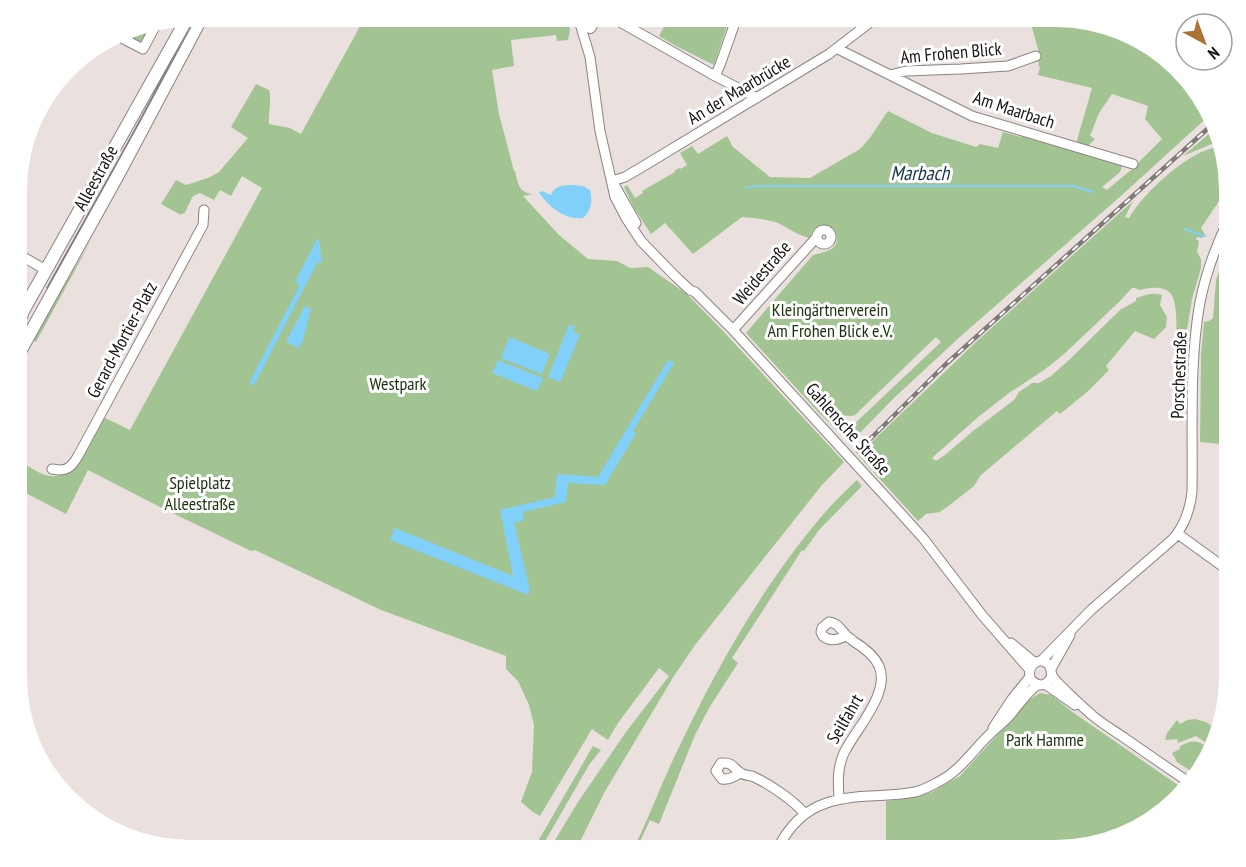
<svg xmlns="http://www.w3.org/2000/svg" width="1246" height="867" viewBox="0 0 1246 867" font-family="'PT Sans Narrow',sans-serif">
	<rect width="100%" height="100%" fill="#eae0dd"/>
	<path fill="#a2c493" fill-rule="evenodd" d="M365,17H568L570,30L568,40L557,41L556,35L511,40L514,66L492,70L499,114L514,171H515C518,184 519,193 533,194L523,196L559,235L588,259L617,261L630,268L648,267L687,294L724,332L844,462L822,485L695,645L674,676L604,793L576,850H549L578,802L626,732L669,676L659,668L618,723L608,740L592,729L540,816L533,812L521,802L532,772L534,725L529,705L518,681L506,669V656L381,610L255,550L251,551L158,506L88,470L66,514L18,489V460C36,470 49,484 69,471L103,417L130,430L262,188L242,176L231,196L220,190L214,200L200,193L193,196L184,214L182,213L181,215L161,204L176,180L186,185L208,178L219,172L248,138L231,127L256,84L269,90C272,101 268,113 269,124L290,128L301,134Z
		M669,17H730L714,65L676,46L659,36Z
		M1029,17H1067L1162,52L1212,113L1122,195L962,335L894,398L850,443L819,413L746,333L813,255C827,252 844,248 834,230C824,221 813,225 810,238C798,236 789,228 778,223C766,219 755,218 742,217L693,254L665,223L651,234L634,208L624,187L627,185L635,198L643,193L642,191L675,172L674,171L679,168L680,169L687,165L680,153L692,146L698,154L727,136L733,147L770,177L810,178L860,149L869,139L888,111L932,133L976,147L980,144L998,148L1003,132L1021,137L1022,135L1123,164L1120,172L1102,187L1107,190L1138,164L1139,162L1162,139L1145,119L1148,106L1112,94L1099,113L1090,136L1095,139L1087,147L1076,144L1092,88L1038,75L1040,67L1038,66L1039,63L1036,60L1040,56ZM936,337L941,342L851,427H836V415L852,416L855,415Z
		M149,25L153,27L143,47L117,33L124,30Z
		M1216,128L1219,141L1183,156Z
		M1220,146L1229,179V186L1201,228L1204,233L1205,236L1201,238L1197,237L1196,239L1199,241L1197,252L1201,259V268L1192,299L1186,336L1185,369L1182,366C1181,358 1178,350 1177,342C1176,330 1178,303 1171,294C1163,285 1149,288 1139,290L1135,288H1132L1119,302L1063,355L1044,370L1009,393L977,418L932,458L936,461L945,455L973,431L1014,400L1019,392L1032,383H1039L1051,376L1069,360L1120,310L1136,301V298C1145,295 1153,292 1162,295L1160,305L1167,317L1166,327L1154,339L1135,331L1106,366L1109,370L1087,392L1060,414L1057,411L981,475L974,486L951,504L940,512L926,514L918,521L858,455L977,341L1133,201L1125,217L1129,218C1141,197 1173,167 1194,156C1202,151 1211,148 1220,146Z
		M91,241L36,342L33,340L71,274Z
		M1229,259V445L1200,442L1201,355L1204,322L1209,321L1213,318L1216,280L1223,261L1226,262Z
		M857,480L862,486L819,530L804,551L802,550L732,658L738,663L709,708L695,735L659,824L650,820L636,850H633C651,813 665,774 684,737C722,658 769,576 828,509C837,499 847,489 857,480Z
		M1040,693L1051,695L1071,711L1185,790L1133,832L1057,850H886V801L911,798L932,792L960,776L1029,700Z
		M1195,719L1206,722L1213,727L1215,725L1197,775L1177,762L1172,753L1180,749V746C1190,742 1194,739 1204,745L1205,742L1196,736L1178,743L1177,739L1165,740L1167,733L1177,720L1180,724L1187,720Z
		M593,746L601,750L589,765L540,850H533Z"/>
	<path fill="#80d0fa" d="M572,185L583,186L590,190C593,201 591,211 583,218C564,220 550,207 539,193L542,191L551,195C554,186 563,185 572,185Z
		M317,239L319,240L322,262L317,263L254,385L249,384L252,377L300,285L295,282Z
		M305,306L311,309L303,340L299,348L286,342Z
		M569,325L575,326L573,332L580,335L560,382L548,377Z
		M509,337L550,354L542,374L501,358Z
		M498,360L543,378L537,391L492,373Z
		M668,360L674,363L633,431L636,433L605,485L568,483L566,502L523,512L524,520L514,523L530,590L528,595L390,540L395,528L513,576L500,510L555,497L557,474L598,477Z"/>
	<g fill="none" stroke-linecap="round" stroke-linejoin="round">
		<path stroke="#80d0fa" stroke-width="2" d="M746,188L757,186H1073L1093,192
			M1185,229L1205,236"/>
		<g stroke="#8b8380" stroke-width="11">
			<path id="minor" d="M578,17L590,57L600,131L615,197L626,218L641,241L675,276L690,290L695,292L733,330L895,507L923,538L982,615L1029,669
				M600,17L620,22L715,76L757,98
				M116,35L143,49L157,23
				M838,49L972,116L1133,164
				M890,75L906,71L961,69L1008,66L1036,56
				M715,76L720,65L737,17
				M612,181L625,177L637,170L829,54L877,17
				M615,186L636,223
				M817 237a7 7 0 1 1 14 0a7 7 0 1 1-14 0Z
				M18,254L46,270
				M733,330L816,238
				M52,469C66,472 71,468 78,456L203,225L204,210
				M1178,534L1229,571
				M1011,643L1035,663
				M1041,661L1091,610L1173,539C1185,525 1190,510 1192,492C1193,430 1189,363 1200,302C1206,273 1216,245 1229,219
				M1051,669L1070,635
				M1052,675C1048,686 1039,688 1031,680C1026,669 1035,656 1047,663C1052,667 1050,670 1052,675C1054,681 1085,709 1092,715C1102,724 1115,731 1126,739C1148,754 1170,770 1192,784
				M1045,684L1075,705
				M993,728L1012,699L1029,678
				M740,773C734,777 729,780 722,779L716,771L721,763C734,762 732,768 741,773C745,776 750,775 754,777C771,785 793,800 805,814
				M839,798C838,783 837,768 844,753C855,730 891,693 879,666C874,655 863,647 853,641C853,640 846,636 846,635C840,629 838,623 829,622L822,628L821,632L823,636C830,642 838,640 846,636
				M777,850C797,809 825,798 869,796C885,795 900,795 915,792C924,790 932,785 940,781C961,770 973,750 990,734C996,728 1004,722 1010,715C1019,705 1026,693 1037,685"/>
		</g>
		<g stroke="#8b8380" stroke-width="14">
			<path id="major" d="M590,27L595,17
				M18,325L23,311L46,270L188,17
				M18,355L118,175L202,17"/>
		</g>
		<use href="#minor" stroke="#fff" stroke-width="9"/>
		<use href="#major" stroke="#fff" stroke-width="12"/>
		<path stroke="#807a78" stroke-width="1.5" d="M47,288L139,123L196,17"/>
		<g stroke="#807a78" stroke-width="4.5">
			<path id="rail" d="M858,451L946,364L1214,123"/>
		</g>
		<use href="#rail" stroke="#fff" stroke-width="2" stroke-dasharray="7" stroke-linecap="butt"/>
	</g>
	<g text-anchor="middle" stroke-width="6" stroke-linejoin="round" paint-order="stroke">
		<g font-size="18" fill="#151211" stroke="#fff">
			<text transform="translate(951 53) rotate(-5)" y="6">Am Frohen Blick</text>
			<text transform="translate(739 90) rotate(-31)" y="6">An der Maarbrücke</text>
			<text transform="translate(1014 110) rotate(18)" y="6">Am Maarbach</text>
			<text transform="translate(96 178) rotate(-61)" y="6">Alleestraße</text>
			<text transform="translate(762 273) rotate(-49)" y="6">Weidestraße</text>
			<text transform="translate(122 340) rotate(-62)" y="6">Gerard-Mortier-Platz</text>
			<text transform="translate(1179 375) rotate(-88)" y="6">Porschestraße</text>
			<text transform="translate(848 429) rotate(48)" y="6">Gahlensche Straße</text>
			<text transform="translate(845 719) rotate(-60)" y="6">Seilfahrt</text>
		</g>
		<g font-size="18" fill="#183408" stroke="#fff">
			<text x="830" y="316">Kleingärtnerverein<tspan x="830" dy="21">Am Frohen Blick e.V.</tspan></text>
			<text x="398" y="390">Westpark</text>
			<text x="200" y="489">Spielplatz<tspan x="200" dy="21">Alleestraße</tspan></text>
			<text x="1045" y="746">Park Hamme</text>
		</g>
		<g font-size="20" font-style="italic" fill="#14384a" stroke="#fff">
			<text x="920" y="180">Marbach</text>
		</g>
	</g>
	<path d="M0 0H1246V867H0ZM190 27H1056A163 163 0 0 1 1219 190V677A163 163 0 0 1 1056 840H190A163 163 0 0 1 27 677V190A163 163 0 0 1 190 27Z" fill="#fff" fill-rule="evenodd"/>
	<g transform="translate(1204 42) rotate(139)"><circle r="28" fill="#ffffff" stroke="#a1a0a0" stroke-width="1.5"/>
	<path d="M0-4.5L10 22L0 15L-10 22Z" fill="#ab7231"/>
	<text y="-9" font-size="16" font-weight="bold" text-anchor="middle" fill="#151211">N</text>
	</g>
</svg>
